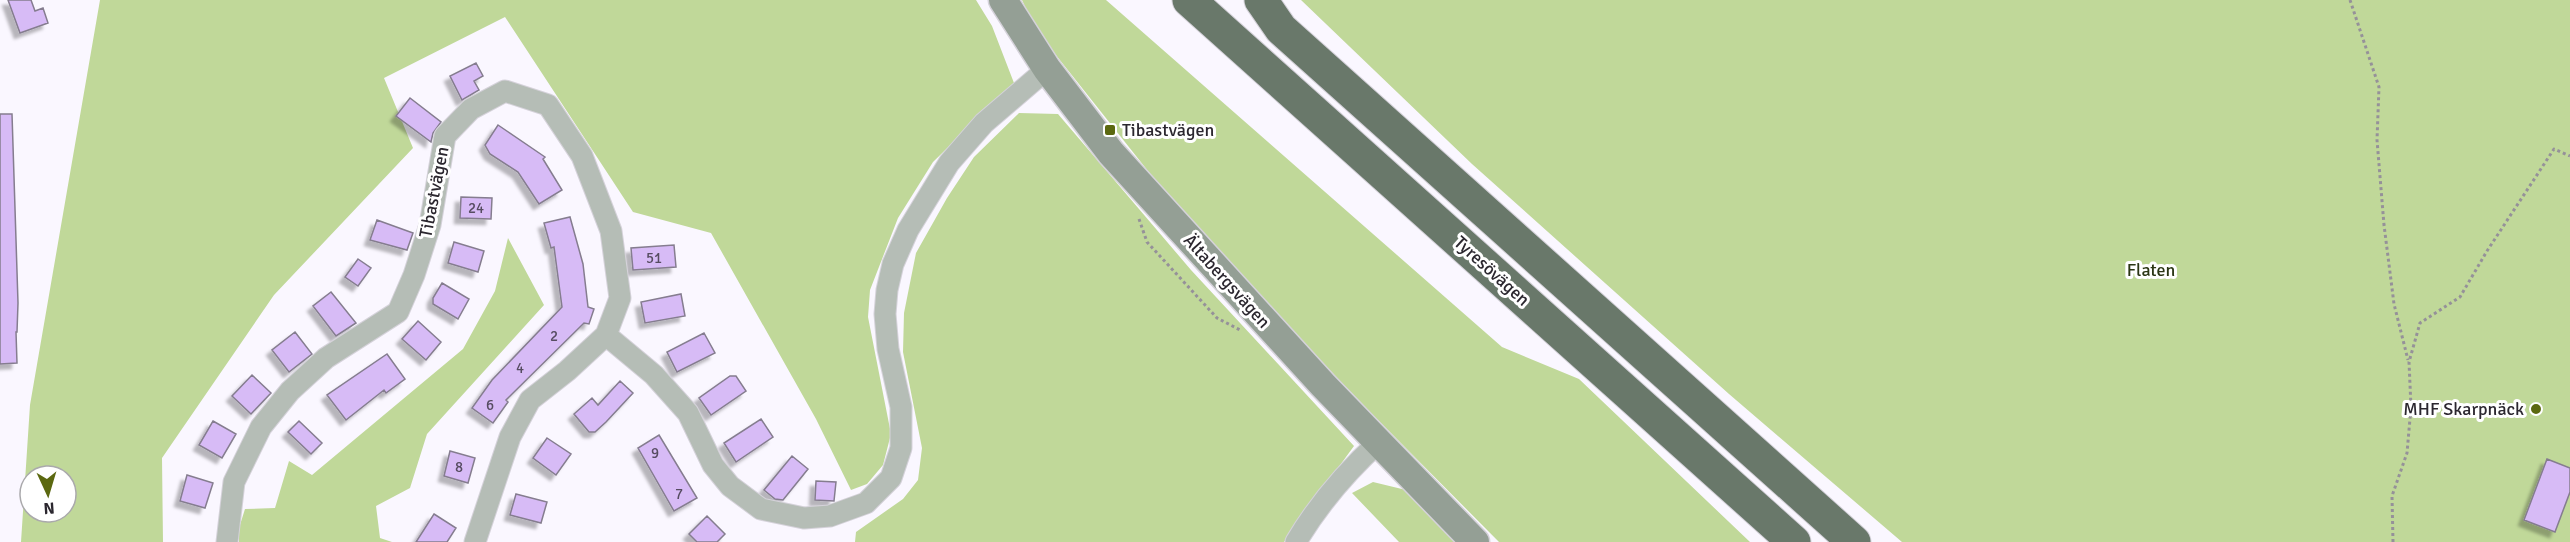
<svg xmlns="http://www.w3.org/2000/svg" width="2570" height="542" viewBox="0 0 2570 542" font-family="Signika,sans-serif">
	<defs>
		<filter id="shadow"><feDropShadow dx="-5.5" dy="5.5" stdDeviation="1.5" flood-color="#0004"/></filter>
	</defs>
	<rect width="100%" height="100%" fill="#faf7ff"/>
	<path fill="#c0d899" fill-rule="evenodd" d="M100,0H976L992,26L1014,83L933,162L898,218L870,290L868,317L891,434L883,465L867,484L851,490L816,419L711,233L633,212L505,17L384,78L413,148L274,295L162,458L163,542H21L30,405ZM30,476H66V512H30Z
		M1022,0H1106L1502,347L1579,379L1750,542H1499L1372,414L1194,229L1036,30Z
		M1301,0H2570V542H1902L1729,394L1472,164Z
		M1019,113L1058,114L1191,270L1354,446L1284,542H855L856,532L903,499L918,480L922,448L903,352L904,313L916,253L947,198L974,157Z
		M508,238L544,305L427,434L410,488L376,506L380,538L392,542H239V528L245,509L275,508L289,461L312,475L463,349L495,291Z
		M1373,482L1406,490L1458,542H1399L1352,493Z"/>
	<path fill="#d7bbf6" stroke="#857d8f" stroke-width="1.5" filter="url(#shadow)" d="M8,0H31L35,11L43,8L48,23L20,33Z
		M476,63L483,76L474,81L479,90L462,100L450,76Z
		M410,98L441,122L433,133L431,142L396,116Z
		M0,114H12L18,303L17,332H16L17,363L0,364Z
		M498,125L545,157L543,159L562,190L539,204L518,172L490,154L485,145Z
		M461,197L492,198L491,219L460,218Z
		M570,217L583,264L588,307L594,309L589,324L584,323L506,400L508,402L493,423L472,408L492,380L562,307L554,247L551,248L544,223Z
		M377,220L413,233L407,250L370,240Z
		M454,242L484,251L478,272L448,263Z
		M674,245L676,267L633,270L631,248Z
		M358,259L371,268L358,286L345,277Z
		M442,283L469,299L458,319L433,304V298Z
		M331,292L356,323L336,336L313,306Z
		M681,294L685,316L645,323L641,302Z
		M418,321L441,342L426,360L402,339Z
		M295,332L312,354L289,372L272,350Z
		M704,333L715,353L677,372L667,352Z
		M387,354L405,379L386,393L384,390L346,420L327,395Z
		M252,375L271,393L251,414L232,396Z
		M730,376H736L746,391L711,415L699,398Z
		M620,381L633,393L606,422L595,432H589L574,414L592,398L598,405Z
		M761,419L773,437L736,462L724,443Z
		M213,421L236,434L222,458L199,445Z
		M299,421L322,443L311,454L288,432Z
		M659,435L697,498L674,511L638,448Z
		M547,438L571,454L556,475L533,458Z
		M450,451L475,458L468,483L444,476Z
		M792,456L808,469L783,500L775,499L764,490Z
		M2547,459L2570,468V492L2555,532L2524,520Z
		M187,475L213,483L205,508L180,501Z
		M816,481L836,482L834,501L815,500Z
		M516,494L547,502L541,523L510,515Z
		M434,514L456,528L447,542H416Z
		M707,516L725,534L717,542H697L689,534Z"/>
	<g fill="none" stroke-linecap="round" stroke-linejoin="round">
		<g stroke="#d5d2da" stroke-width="23">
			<path id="street" d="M606,335L654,375L688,413L713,465L730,486L761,509L804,518L830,516L866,503L891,478L901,448V407L888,349L885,314L887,290L893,264L908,230L949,163L984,123L1047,69
				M227,542L234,482L261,427L290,391L326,358L398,312L414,275L430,225L445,136L471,109L505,91L548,105L582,156L611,231L620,298L606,335L567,371L530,400L510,437L475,542
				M1296,542C1318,505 1348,470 1380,441"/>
		</g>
		<g stroke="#d5d2da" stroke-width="31">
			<path id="secondary" d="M1003,0L1047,69L1111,153L1323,385L1475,542"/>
		</g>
		<g stroke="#d5d2da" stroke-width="35">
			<path id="highway" d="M1189,0L1794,542
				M1261,0L1281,29L1854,542"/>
		</g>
		<path stroke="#959199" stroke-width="3" stroke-dasharray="3 3" stroke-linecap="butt" d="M2350,0L2379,87L2377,140L2384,225L2394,304L2408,360
			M1139,219L1147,242L1217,318L1242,331
			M2393,542L2392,496L2407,453L2411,407L2409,362L2420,323L2460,297L2487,251L2554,149L2570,156"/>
		<use href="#street" stroke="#b5bdb6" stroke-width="21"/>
		<use href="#secondary" stroke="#949f95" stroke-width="28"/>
		<use href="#highway" stroke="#69786a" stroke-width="33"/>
	</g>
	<g fill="#5b6810" stroke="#fff" stroke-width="2">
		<rect x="1104" y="124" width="12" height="12" rx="3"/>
		<circle cx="2536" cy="409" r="6"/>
	</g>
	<g text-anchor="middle" stroke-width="6" stroke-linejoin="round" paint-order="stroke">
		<g font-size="15" fill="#564c61">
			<text x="476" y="213">24</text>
			<text x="654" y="263">51</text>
			<text x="554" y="341">2</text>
			<text x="520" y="373">4</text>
			<text x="490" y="410">6</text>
			<text x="655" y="458">9</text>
			<text x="459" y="472">8</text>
			<text x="679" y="499">7</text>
		</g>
		<g font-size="18" fill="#2b272f" stroke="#fff" text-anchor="start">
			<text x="1122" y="136">Tibastvägen</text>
			<text x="2524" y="415" text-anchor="end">MHF Skarpnäck</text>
		</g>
		<g font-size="18" fill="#2b272f" stroke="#fff">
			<text transform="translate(434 192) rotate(-79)" y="6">Tibastvägen</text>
			<text transform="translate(1492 271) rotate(42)" y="6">Tyresövägen</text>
			<text transform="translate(1227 281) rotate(48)" y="6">Ältabergsvägen</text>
		</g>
		<g font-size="18" fill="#2b3615" stroke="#fff">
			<text x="2151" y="276">Flaten</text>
		</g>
	</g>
	<g transform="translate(48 494) rotate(176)"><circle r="28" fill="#ffffff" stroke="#aaa9ac" stroke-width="1.5"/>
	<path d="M0-4.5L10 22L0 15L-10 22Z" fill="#5b6810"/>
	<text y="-9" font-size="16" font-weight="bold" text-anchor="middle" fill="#2b272f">N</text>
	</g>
</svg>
